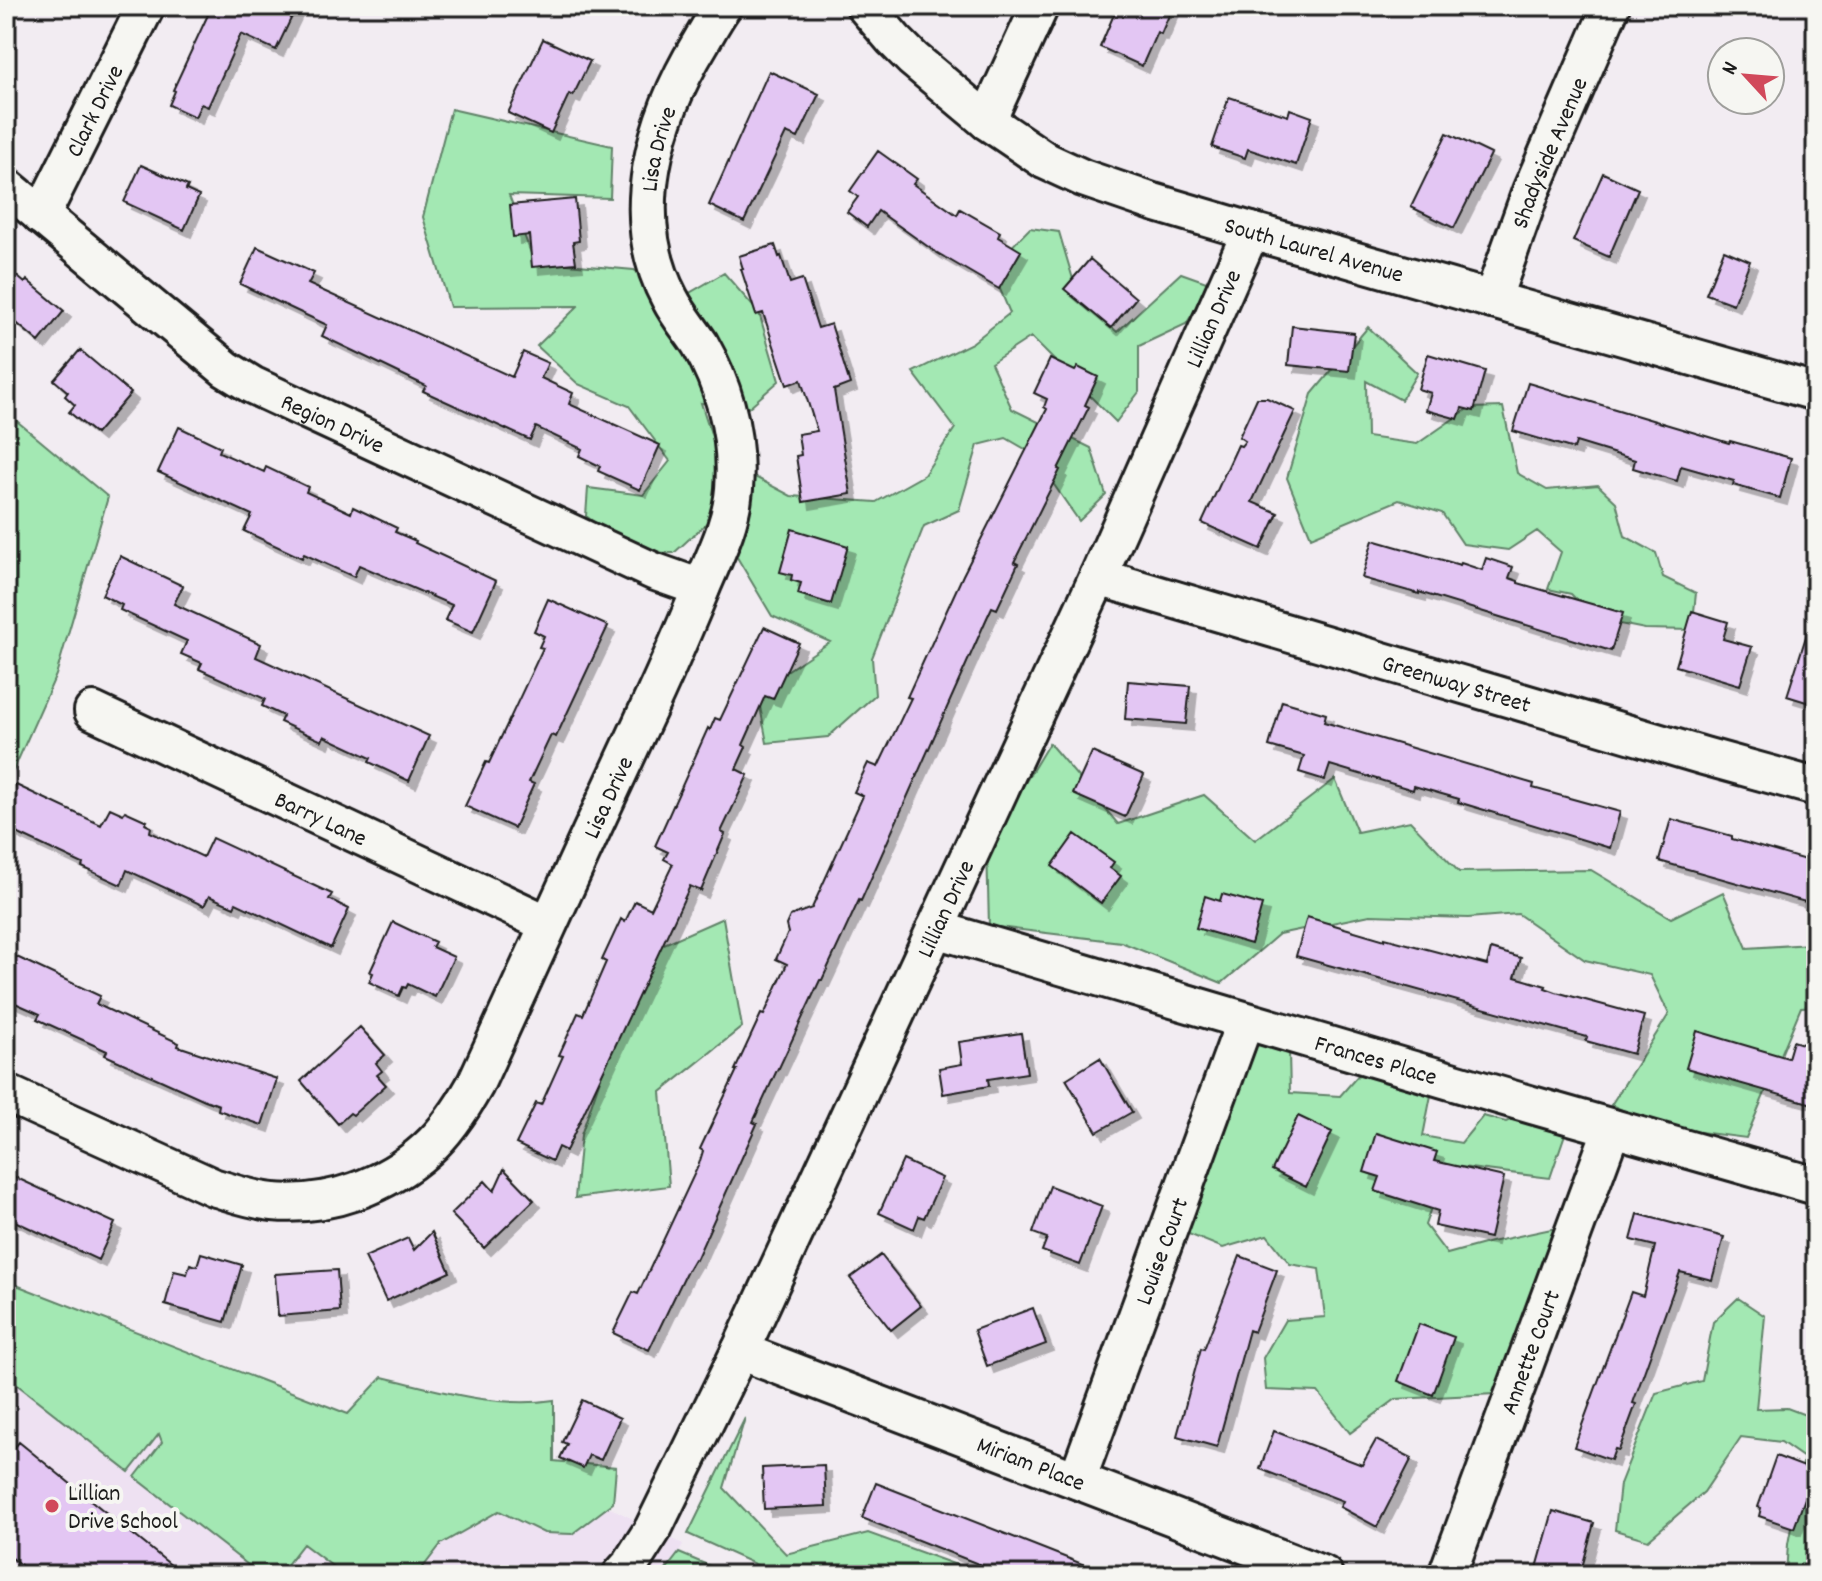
<svg xmlns="http://www.w3.org/2000/svg" width="1822" height="1581" viewBox="0 0 1822 1581" font-family="Dekko,sans-serif">
	<defs>
		<filter id="shadow"><feDropShadow dx="7" dy="7" stdDeviation="0" flood-color="#0004"/></filter>
	</defs>
	<rect width="100%" height="100%" fill="#f2ecf2"/>
	<filter id="ink" filterUnits="userSpaceOnUse"><feTurbulence type="fractalNoise" baseFrequency=".0125" numOctaves="2"/><feDisplacementMap in="SourceGraphic" scale="16" xChannelSelector="R" yChannelSelector="G"/><feConvolveMatrix kernelMatrix="1 2 1 2 8 2 1 2 1" color-interpolation-filters="sRGB"/></filter>
	<g filter="url(#ink)">
		<path fill="#eee1f2" d="M6,1281L348,1414L484,1459L617,1511L683,1544L679,1553L662,1575H6Z"/>
		<path fill="#a3e8b3" stroke="#608268" stroke-width="2" d="M451,109L612,146L610,198L509,195L534,261L634,270L679,299L724,273L759,313L779,381L748,408L701,403L719,458L791,496L876,502L924,475L955,428L913,372L972,343L1010,313L991,268L1030,228L1059,232L1078,296L1117,332L1181,273L1212,284L1186,324L1139,346V392L1116,422L1031,337L991,363L1012,409L1091,448L1106,495L1079,521L1032,453L1006,438L978,445L959,510L924,526L872,658L875,695L828,737L767,743L757,691L830,642L772,616L713,517L674,553L634,552L586,516L588,488L643,495L670,461L629,406L578,384L537,346L578,306L450,307L423,217Z
			M1368,327L1417,373L1401,400L1366,381L1367,437L1417,444L1469,408L1503,407L1517,473L1547,490L1598,485L1616,502L1625,536L1656,553L1663,577L1696,593L1692,630L1645,629L1595,619L1571,594L1548,589L1561,552L1537,531L1508,550L1463,544L1442,513L1399,500L1311,537L1287,478L1312,394Z
			M6,412L108,497L56,675L6,787Z
			M1049,743L1118,824L1204,795L1255,840L1335,779L1357,832L1410,821L1459,872L1591,870L1671,918L1723,892L1747,948L1811,944L1816,951V1006L1801,1007L1746,1138L1661,1127L1611,1105L1669,1014L1650,975L1585,960L1518,914L1468,918L1370,915L1279,934L1222,983L1121,942L989,926L987,846Z
			M723,918L742,1027L661,1092L669,1186L575,1198L581,1135L612,1044L657,947Z
			M1259,1032L1289,1052L1290,1093L1340,1096L1368,1064L1433,1085L1423,1136L1461,1143L1483,1116L1506,1122L1536,1109L1565,1134L1550,1178L1446,1165L1425,1225L1447,1254L1491,1242L1556,1228L1540,1319L1495,1394L1396,1399L1350,1433L1318,1392L1266,1390L1263,1358L1285,1320L1325,1317L1319,1269L1290,1264L1267,1235L1223,1248L1186,1233Z
			M6,1281L348,1414L382,1377C438,1390 496,1409 554,1400V1461L616,1467L613,1503L572,1534L544,1533L499,1511L441,1544L417,1575H344L303,1544L279,1575H261L135,1477L162,1442L159,1434L129,1472L6,1376Z
			M1738,1298L1765,1316L1756,1409L1787,1408L1816,1419V1575H1786L1788,1544L1804,1458L1781,1442L1741,1437L1704,1492L1648,1540L1615,1530L1620,1484L1656,1393L1702,1381L1713,1322Z
			M745,1418L724,1488L786,1554L868,1533L984,1575H779L688,1534Z
			M679,1553L731,1575H662Z"/>
		<path fill="#e3c6f3" stroke="#1c1c1c" stroke-width="2" filter="url(#shadow)" d="M212,6H297L276,50L241,34L208,107L201,104L195,117L169,105L175,91L173,90Z
			M1104,6H1173L1161,34L1157,32L1142,66L1100,47L1115,12Z
			M543,39L590,61L573,96L569,94L551,133L508,113Z
			M769,71L819,94L798,138L786,133L744,222L709,205Z
			M1229,97L1288,116L1290,109L1312,117L1296,165L1248,149L1245,158L1212,147Z
			M1447,133L1491,154L1454,228L1411,207Z
			M878,151L917,179L913,184L957,215L960,209L1000,232L998,237L1021,251L999,289L934,251L878,211L867,227L847,212L858,197L850,191Z
			M141,165L188,186L186,190L199,196L184,230L124,202Z
			M1603,173L1638,189L1609,257L1573,241Z
			M575,199L579,241L573,242L576,263L532,267L529,235L513,237L510,205Z
			M775,245L779,257L781,256L790,283L802,279L818,328L831,324L850,384L834,390L851,494L803,502L796,456L801,455L798,434L817,431L801,380L787,385L763,313L756,315L741,269H743L739,256Z
			M257,247L314,273L308,284L512,377L523,352L548,363L541,378L573,393L569,404L660,445L640,490L598,471L600,466L579,456L582,449L536,427L530,440L423,391L426,386L322,336L327,325L240,284Z
			M1724,250L1750,261L1733,304L1706,294Z
			M1090,259L1136,298L1111,328L1064,289Z
			M6,267L25,283L27,280L64,311L39,342L6,314Z
			M1292,326L1354,333L1349,371L1288,365Z
			M80,350L131,393L96,434L69,412L75,405L65,396L68,392L54,380Z
			M1428,354L1485,371L1474,411L1462,408L1458,419L1426,410L1431,393L1418,389Z
			M1050,359L1075,371L1078,367L1098,377L1085,405L1089,407L1058,469L1060,470L1014,562L1018,564L997,609L992,607L986,620L861,901L859,900L822,980H820L779,1068H778L753,1122L757,1124L696,1260L694,1259L687,1271L649,1350L613,1333L633,1292L638,1294L699,1164L703,1151L700,1149L737,1070H735L761,1014L764,1015L787,964L776,959L788,933L786,925L790,916L812,908L863,796L854,792L868,763L878,767L911,698L907,697L963,575L1047,409L1044,407L1047,399L1034,393Z
			M1528,383L1729,443L1730,441L1791,458L1780,498L1733,485L1734,481L1681,466L1677,481L1633,468L1635,460L1576,442L1574,449L1513,431Z
			M1257,398H1267L1295,411L1252,502L1278,513L1261,549L1202,523L1238,445L1241,446L1245,441L1239,437Z
			M179,427L221,447L219,452L264,472L266,467L308,487L306,492L351,513L353,507L397,528L395,532L416,541L415,543L496,581L473,632L445,620L452,605L359,565L354,577L304,554L302,558L244,531L252,515L158,472Z
			M792,529L848,546L831,604L798,594L801,583L791,580L792,575L780,572Z
			M1373,540L1460,565L1461,563L1482,570L1486,558L1513,567L1509,578L1518,581V583L1623,613L1611,651L1419,592V594L1362,578Z
			M120,556L183,586L174,604L261,644L256,657L429,736L409,781L369,762L371,758L324,736L322,741L280,722L283,716L262,706L265,699L199,669L202,663L181,654L187,641L120,610L122,605L102,595Z
			M548,599L608,626L556,737L551,735L529,782L534,784L514,828L465,806L486,762L489,763L543,648L539,647L544,636L534,631Z
			M1692,611L1728,622L1723,639L1752,647L1740,685L1676,666Z
			M1811,621L1816,622V705L1787,696Z
			M764,627L799,643L773,699L765,696L743,745L746,747L736,769L748,775L721,832L725,834L701,891L690,886L566,1151L558,1147L552,1161L516,1144L536,1103L541,1105L563,1056L559,1055L578,1013L583,1015L606,962L602,960L621,919L625,922L635,901L651,909L673,864L664,859L668,852L655,846L708,728L710,730L715,718L720,720Z
			M1128,681L1190,686L1186,724L1125,719Z
			M1282,701L1326,714L1324,722L1534,784L1533,788L1620,812L1610,848L1458,802L1459,799L1414,786L1413,790L1330,765L1325,780L1299,772L1304,756L1269,746Z
			M1092,752L1144,775L1125,817L1073,794Z
			M16,785L101,825L110,808L123,814L125,811L147,821L145,824L151,827L150,832L203,857L212,838L332,894L329,899L349,909L331,948L236,903L234,907L209,896L204,906L127,870L121,885L82,867L83,864L6,828V806Z
			M1671,819L1732,836V839L1816,863V905L1659,861Z
			M1075,834L1114,862L1110,868L1121,876L1101,903L1052,866Z
			M1222,894L1262,905L1251,944L1196,928L1205,896L1220,901Z
			M1307,917L1385,940V938L1487,965L1491,949L1521,958L1515,977L1546,986L1545,988L1556,992L1644,1016L1633,1054L1586,1041L1587,1037L1296,956Z
			M393,922L435,942L432,947L454,957L435,997L408,984L406,988L403,987L399,996L369,982L373,973L370,972Z
			M6,952L100,996L96,1004L179,1043L178,1046L277,1079L262,1125L218,1110L219,1105L205,1100L105,1055L107,1051L37,1019L40,1014L6,999Z
			M360,1027L385,1055L376,1063L382,1071L377,1075L386,1085L353,1115L350,1113L338,1124L301,1081Z
			M1697,1031L1788,1058L1793,1041L1816,1048V1105L1686,1068Z
			M1021,1033L1027,1073L988,1079L989,1086L943,1094L939,1068L962,1064L959,1042Z
			M1100,1058L1132,1112L1097,1132L1066,1079Z
			M1298,1116L1332,1132L1306,1187L1272,1170Z
			M1376,1133L1437,1152L1434,1161L1504,1177L1490,1238L1435,1226L1438,1211L1375,1191L1380,1177L1364,1172Z
			M903,1160L942,1178L924,1218L919,1216L914,1229L879,1213Z
			M504,1169L534,1200L484,1248L451,1214L485,1181L494,1191Z
			M6,1173L115,1223L98,1260L6,1217Z
			M1050,1186L1102,1206L1080,1265L1042,1251L1047,1238L1033,1233Z
			M1638,1214L1724,1237L1712,1280L1680,1272L1633,1403L1636,1404L1619,1450L1615,1449L1611,1460L1574,1447L1631,1292L1643,1296L1655,1246L1631,1240Z
			M432,1232L450,1272L386,1301L365,1257L408,1238L414,1250Z
			M201,1253L242,1265L225,1322L165,1305L174,1271L187,1274L190,1264L197,1266Z
			M881,1255L921,1306L891,1330L850,1278Z
			M1240,1256L1277,1270L1254,1332L1249,1330L1217,1447L1177,1436L1201,1348L1204,1349Z
			M337,1270L340,1311L278,1316L275,1274Z
			M1033,1308L1046,1344L987,1366L974,1330Z
			M1419,1324L1454,1337L1433,1395L1398,1381Z
			M582,1400L620,1418L601,1460L589,1455L583,1468L560,1458L567,1444L562,1442Z
			M1274,1431L1362,1465L1376,1440L1412,1458L1377,1527L1340,1507L1343,1501L1260,1469Z
			M19,1442L183,1575H33L6,1553V1458Z
			M1776,1456L1815,1471L1794,1528L1759,1516L1761,1508L1758,1507Z
			M824,1465L826,1506L764,1509L762,1468Z
			M876,1483L1105,1573V1575H1006L862,1518Z
			M1553,1511L1594,1523L1580,1575H1535Z"/>
		<g fill="none" stroke-linecap="round" stroke-linejoin="round">
			<g stroke="#1c1c1c" stroke-width="42">
				<g id="minor">
					<path id="s1" d="M865,6L894,40L913,59L987,121L1046,161L1083,178L1153,202L1251,231L1816,392"/>
					<path d="M987,121L1040,6"/>
					<path id="s2" d="M6,186L226,369L252,385L653,571L701,588"/>
					<path id="s3" d="M41,216L146,6"/>
					<path id="s4" d="M1492,300L1531,191L1611,6"/>
					<path id="s5" d="M1098,577L1704,756L1816,787"/>
					<path id="s6" d="M93,711L548,924"/>
					<path id="s7" d="M935,929L1532,1105L1816,1186"/>
					<path id="s8" d="M6,1093L213,1187C233,1193 252,1200 273,1202C328,1207 386,1186 427,1149C447,1131 462,1108 475,1085C531,962 587,840 644,718C664,676 682,634 700,591C714,557 731,526 734,489C738,438 725,388 700,344C690,329 678,315 670,299C625,216 655,117 701,42C708,30 715,17 723,6"/>
					<path id="s9" d="M740,1351L1324,1575"/>
					<path id="s10" d="M1077,1480L1245,1021"/>
					<path id="s11" d="M621,1575L630,1565L653,1529L740,1351L1098,577L1251,231"/>
					<path id="s12" d="M1447,1575L1612,1128"/>
				</g>
			</g>
			<use href="#minor" stroke="#f6f6f2" stroke-width="36"/>
		</g>
	</g>
	<circle fill="#d1495b" stroke="#f6f6f2" stroke-width="3" cx="52" cy="1506" r="8"/>
	<g text-anchor="middle" stroke-width="8" stroke-linejoin="round" paint-order="stroke">
		<g font-size="24" fill="#1c1c1c" stroke="#f6f6f2">
			<text dy="8" stroke="none"><textPath href="#s3" startOffset="118">Clark Drive</textPath></text>
			<text dy="8" stroke="none"><textPath href="#s8" startOffset="1548">Lisa Drive</textPath></text>
			<text dy="8" stroke="none"><textPath href="#s4" startOffset="158">Shadyside Avenue</textPath></text>
			<text dy="8" stroke="none"><textPath href="#s1" startOffset="522">South Laurel Avenue</textPath></text>
			<text dy="8" stroke="none"><textPath href="#s11" startOffset="1390">Lillian Drive</textPath></text>
			<text dy="8" stroke="none"><textPath href="#s2" startOffset="406">Region Drive</textPath></text>
			<text dy="8" stroke="none"><textPath href="#s5" startOffset="374">Greenway Street</textPath></text>
			<text dy="8" stroke="none"><textPath href="#s8" startOffset="854">Lisa Drive</textPath></text>
			<text dy="8" stroke="none"><textPath href="#s6" startOffset="252">Barry Lane</textPath></text>
			<text dy="8" stroke="none"><textPath href="#s11" startOffset="742">Lillian Drive</textPath></text>
			<text dy="8" stroke="none"><textPath href="#s7" startOffset="460">Frances Place</textPath></text>
			<text dy="8" stroke="none"><textPath href="#s10" startOffset="244">Louise Court</textPath></text>
			<text dy="8" stroke="none"><textPath href="#s12" startOffset="238">Annette Court</textPath></text>
			<text dy="8" stroke="none"><textPath href="#s9" startOffset="312">Miriam Place</textPath></text>
		</g>
		<g font-size="24" fill="#1c1c1c" stroke="#f6f6f2" text-anchor="start">
			<text x="68" y="1500">Lillian<tspan x="68" dy="28">Drive School</tspan></text>
		</g>
	</g>
	<rect width="1822" height="1581" fill="none" stroke="#f6f6f2" stroke-width="32"/>
	<rect x="16" y="16" width="1790" height="1549" fill="none" stroke="#1c1c1c" stroke-width="3" filter="url(#ink)"/>
	<g transform="translate(1746 76) rotate(296)"><circle r="38" fill="#f6f6f2" stroke="#9f9f9c" stroke-width="2"/>
	<path d="M0-6L14 30L0 20L-14 30Z" fill="#d1495b"/>
	<text y="-12" font-size="22" font-weight="bold" text-anchor="middle" fill="#1c1c1c">N</text>
	</g>
</svg>
